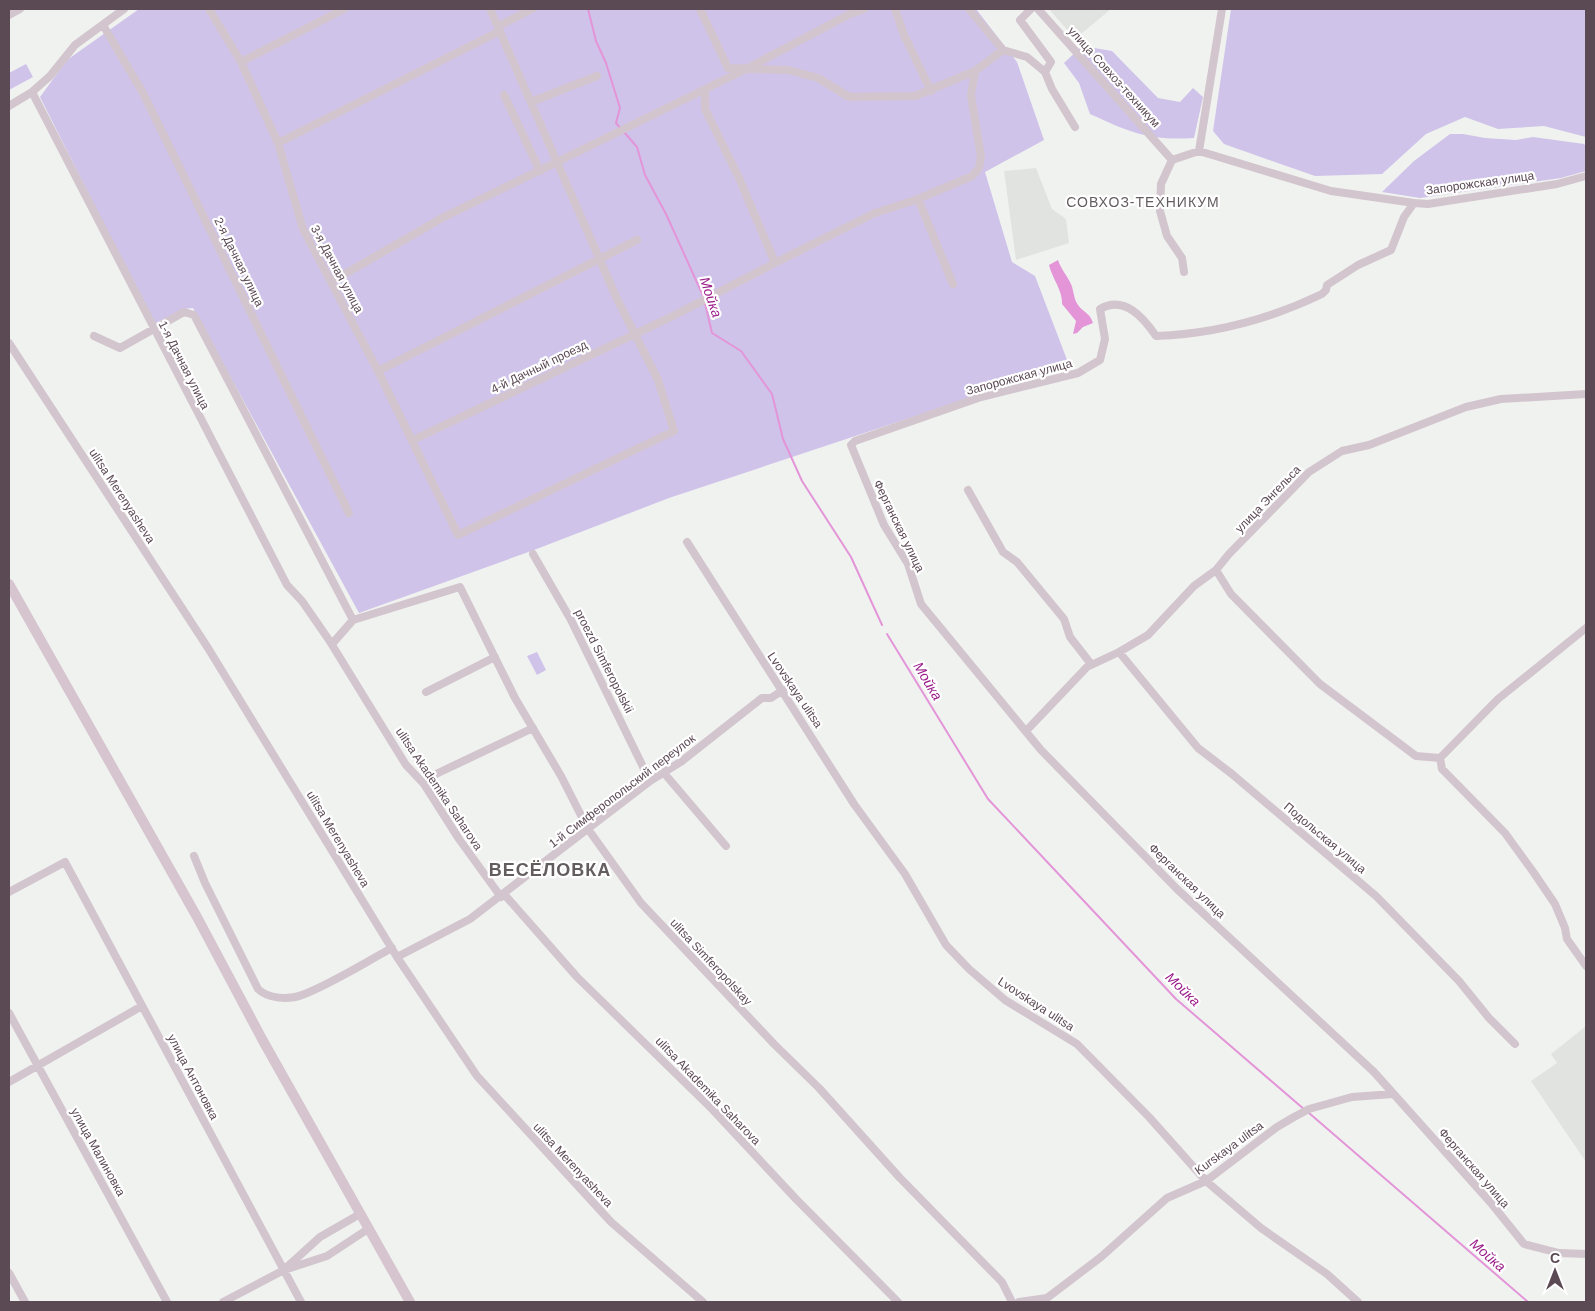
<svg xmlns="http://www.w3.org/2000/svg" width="1595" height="1311" viewBox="0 0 1595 1311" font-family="Helvetica,sans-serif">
	<rect width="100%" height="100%" fill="#f0f2f0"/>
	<path fill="#e1e3e1" d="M1049,9H1111L1075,39Z
		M1036,168L1052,209L1066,219L1069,243L1016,260L1004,171Z
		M1586,1026V1162L1531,1081L1557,1063L1551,1054Z"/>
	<path fill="#cfc3ea" d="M139,9H976L1017,62L1044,140L985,172L1012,262L1035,276L1069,365L669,498L534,550L359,613L193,308L183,309L154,324L40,97L67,60Z
		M1231,9H1586V137L1544,126L1498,129L1465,117L1426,134L1382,174L1315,176L1224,144L1213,131Z
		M1082,46L1112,51L1158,98L1180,102L1193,88L1203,97L1194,138C1150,141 1129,132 1090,114L1079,83L1064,63Z
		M26,64L33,77L9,90V73Z
		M1450,134H1463L1485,138L1516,140L1533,137L1584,144L1586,146V171L1561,178L1420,198L1382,192L1414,161Z
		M537,652L546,670L537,675L527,656Z"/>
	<path fill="#e395d8" d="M1058,260C1061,269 1066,274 1070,282C1074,289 1073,298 1078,305C1084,313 1090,313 1093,323L1083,327L1077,333L1073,334L1076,321L1062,304C1063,291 1052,278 1049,265Z"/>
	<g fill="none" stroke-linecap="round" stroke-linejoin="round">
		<path stroke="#e395d8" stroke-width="2" d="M588,9L596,41L606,63L620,108L616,123L621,129
			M624,132L637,147L645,175L666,214L704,298
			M705,303L712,333L741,351L772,394L783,439L802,481L851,557L882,625
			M887,634L988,799L1176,999L1305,1110
			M1309,1113L1528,1302"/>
		<path stroke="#d3c5cd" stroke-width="8" d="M209,9L241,62L278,143L303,229L378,371L458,535L674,431L658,380L617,299L557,162L744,70L850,14L864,9
			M700,9L728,68L788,70L818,78L849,97L915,96L975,71L1003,50
			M895,9L904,35L931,91
			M969,9L1003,50L1027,57L1045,72
			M1031,9L1020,20L1051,62L1045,72L1052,89L1075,127
			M1038,9L1172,160
			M9,15L20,9
			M103,25L143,93L349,513
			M499,26L532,9
			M241,62L344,9
			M705,90V109L739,178L775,263L875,213L918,199
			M32,92L287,585L302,601L329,640L406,765L424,784L459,839L501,897
			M504,95L540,171
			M531,102L597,76
			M9,106L32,92L50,76L75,45L124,9
			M278,143L500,31
			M1199,151L1331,191L1414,203
			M1586,176L1557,184L1428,204L1414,203L1404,217L1391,250L1358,265L1327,285L1326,290L1322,294C1270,319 1213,334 1156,336C1143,317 1124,295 1100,309L1105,339L1100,360L1078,373L981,397L855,441L851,445L884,525L908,564L921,604L1041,750L1177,889L1374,1072L1491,1203L1524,1244L1559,1253L1586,1254
			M1184,272L1182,258L1167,236L1160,211L1161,184L1172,160L1199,151L1222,9
			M331,282L442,218L557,162L490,9
			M953,284L918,199L972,176L979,168L981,157L971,95L975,71
			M94,336L120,348L184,312L194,315L353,620
			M9,343L208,648L397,957L477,1076L611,1222L703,1302
			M378,371L637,240
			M413,440L675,315L775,263
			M968,490L1003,552L1017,562L1064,619L1070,637L1091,664
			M687,542L854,804L905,874L946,945L969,969L1005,1000L1077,1044L1149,1117L1206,1181L1261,1228L1327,1274L1358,1302
			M533,554L571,620L650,781
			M1216,570L1231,594L1320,684L1416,756L1440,758L1498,699L1586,628
			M332,644L353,620L460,587L515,698L561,776L588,829L641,903L774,1044L819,1088L900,1178L1002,1282L1012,1302
			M1119,652L1198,748L1232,774L1376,896L1459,981L1489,1018L1515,1044
			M426,692L495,657
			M1026,731L1087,667L1119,652L1148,635L1194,586L1216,570L1229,554L1309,472L1342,451L1369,445L1466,407L1501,399L1586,394
			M1440,758L1442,769L1505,833L1534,873L1555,904L1565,928L1567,939L1586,966
			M664,773L726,846
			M424,784L436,774L533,728
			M194,856L205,883L258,989C268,999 289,1000 302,995C331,984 364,963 392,948
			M9,892L65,862L301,1302
			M504,894L577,977L712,1109L796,1199L898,1302
			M397,957L470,919L650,781L682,761L762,698H771L783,690
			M9,1013L167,1302
			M9,1082L142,1006
			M287,1267L320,1237L360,1214
			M9,1273L25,1302
			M223,1302L284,1270L327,1256L368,1229
			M1019,1302L1047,1298L1101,1257L1167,1198L1206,1181L1277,1127L1294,1117L1309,1109L1352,1097L1393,1094"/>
		<path stroke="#d6c4ce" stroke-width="10" d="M9,584L197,917L262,1039L410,1302"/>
	</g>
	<g text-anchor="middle" stroke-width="4.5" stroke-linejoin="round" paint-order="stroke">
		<g font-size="12" fill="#5b4954" stroke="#fff">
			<text transform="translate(1114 77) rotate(48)" y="4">улица Совхоз-техникум</text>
			<text transform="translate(1480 183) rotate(-8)" y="4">Запорожская улица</text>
			<text transform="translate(239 262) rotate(64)" y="4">2-я Дачная улица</text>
			<text transform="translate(337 269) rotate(62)" y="4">3-я Дачная улица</text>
			<text transform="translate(184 365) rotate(63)" y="4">1-я Дачная улица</text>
			<text transform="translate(539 367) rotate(-26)" y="4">4-й Дачный проезд</text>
			<text transform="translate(1019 377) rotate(-15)" y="4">Запорожская улица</text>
			<text transform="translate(122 496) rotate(57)" y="4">ulitsa Merenyasheva</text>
			<text transform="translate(1268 499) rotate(-46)" y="4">улица Энгельса</text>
			<text transform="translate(899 526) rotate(64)" y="4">Ферганская улица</text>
			<text transform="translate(604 661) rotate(63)" y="4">proezd Simferopolskii</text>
			<text transform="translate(795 690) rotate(56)" y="4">Lvovskaya ulitsa</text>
			<text transform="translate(439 789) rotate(56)" y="4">ulitsa Akademika Saharova</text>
			<text transform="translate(622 791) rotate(-37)" y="4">1-й Симферопольский переулок</text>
			<text transform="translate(1325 838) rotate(40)" y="4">Подольская улица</text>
			<text transform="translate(338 839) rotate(59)" y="4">ulitsa Merenyasheva</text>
			<text transform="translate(1187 881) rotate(44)" y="4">Ферганская улица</text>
			<text transform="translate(711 962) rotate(47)" y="4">ulitsa Simferopolskay</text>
			<text transform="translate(1036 1004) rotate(33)" y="4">Lvovskaya ulitsa</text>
			<text transform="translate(193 1077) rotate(62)" y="4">улица Антоновка</text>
			<text transform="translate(708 1091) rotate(46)" y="4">ulitsa Akademika Saharova</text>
			<text transform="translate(1229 1148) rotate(-36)" y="4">Kurskaya ulitsa</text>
			<text transform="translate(98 1152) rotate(61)" y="4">улица Малиновка</text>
			<text transform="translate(573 1165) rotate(47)" y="4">ulitsa Merenyasheva</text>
			<text transform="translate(1474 1168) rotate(49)" y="4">Ферганская улица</text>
		</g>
		<g font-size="14" letter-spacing="1" fill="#645d60" stroke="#fff">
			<text x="1143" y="207">СОВХОЗ-ТЕХНИКУМ</text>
		</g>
		<g font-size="14" font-style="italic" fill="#9b1c8a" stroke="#fff">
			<text transform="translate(711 297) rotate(71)" y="5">Мойка</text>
			<text transform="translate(928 681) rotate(59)" y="5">Мойка</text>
			<text transform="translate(1183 989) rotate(44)" y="5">Мойка</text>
			<text transform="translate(1488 1255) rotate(41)" y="5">Мойка</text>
		</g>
		<g font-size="18" font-weight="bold" letter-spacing="1" fill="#645d60" stroke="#fff">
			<text x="550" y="876">ВЕСЁЛОВКА</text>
		</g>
	</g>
	<rect width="1595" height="1311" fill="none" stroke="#5b4954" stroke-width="20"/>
	<g transform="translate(1555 1271)" stroke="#ffffff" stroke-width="4" paint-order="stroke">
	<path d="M0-4L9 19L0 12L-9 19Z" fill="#5b4954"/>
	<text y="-8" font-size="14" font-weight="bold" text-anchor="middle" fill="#5b4954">С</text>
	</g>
</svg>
